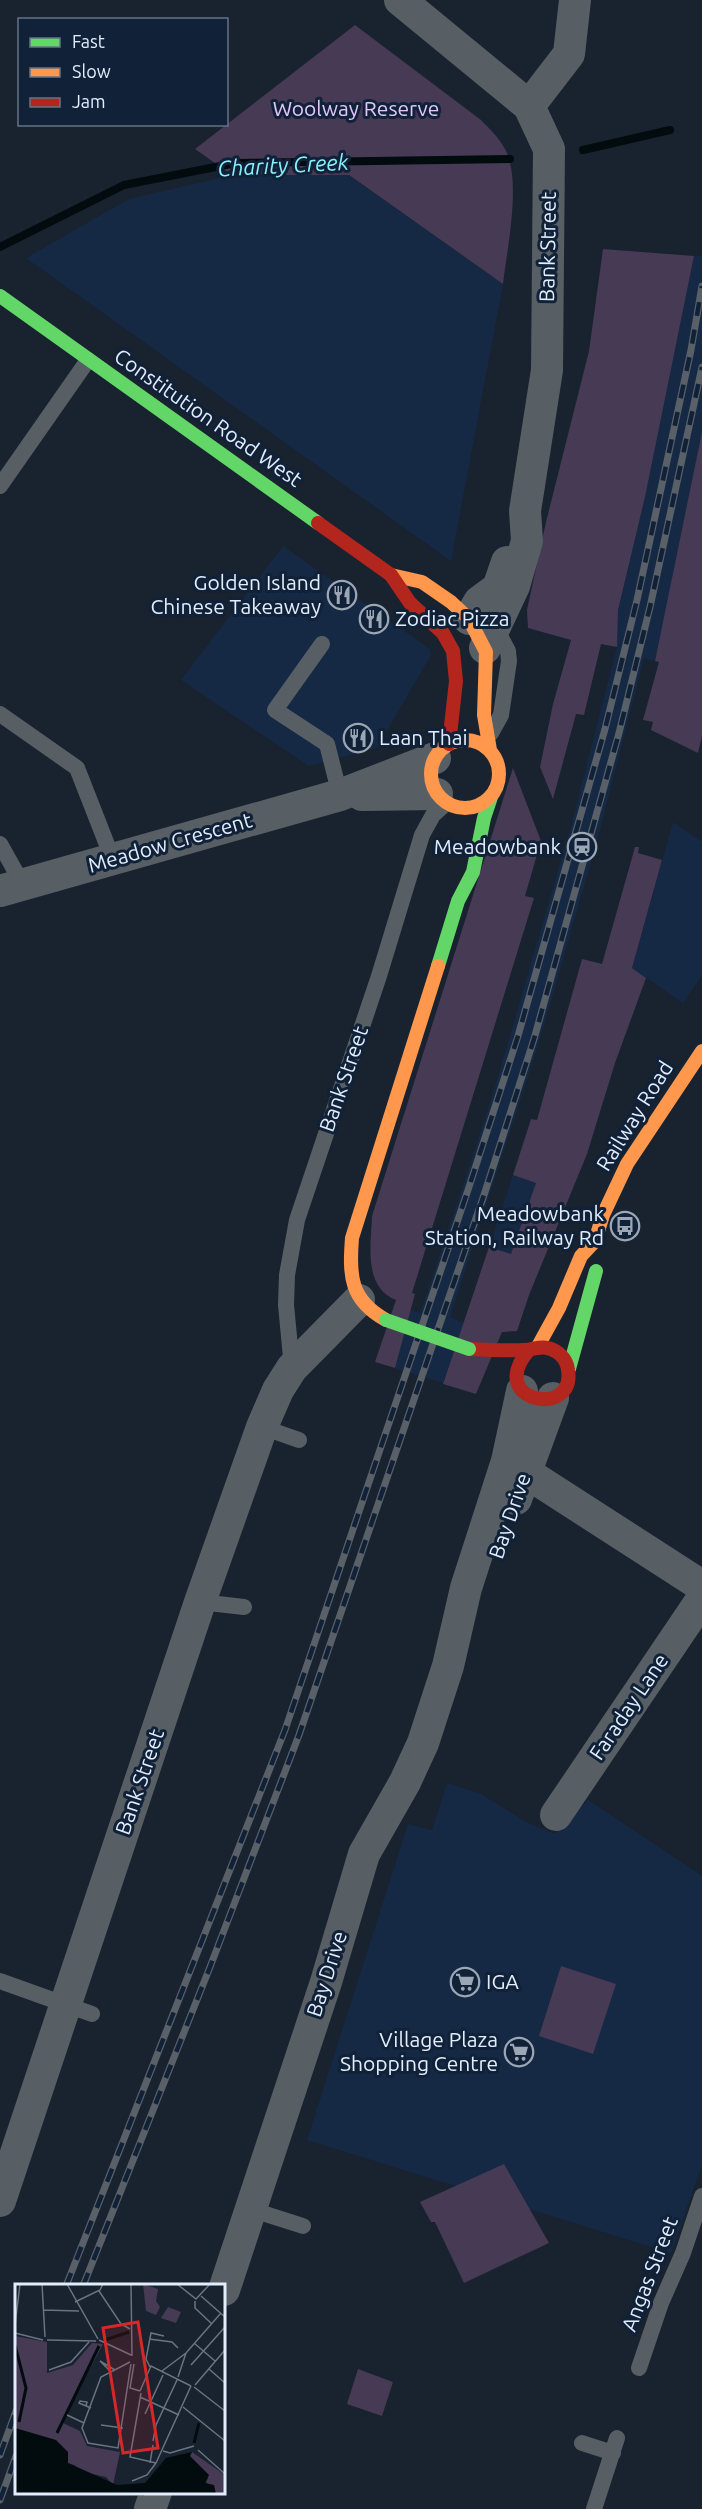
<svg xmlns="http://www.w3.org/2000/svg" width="702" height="2509" viewBox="0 0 702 2509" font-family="Ubuntu,sans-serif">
	<rect width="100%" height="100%" fill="#19222f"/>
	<path fill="#162944" d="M232,175H348L503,284L451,561L26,258L129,199Z
		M694,256H702V432L673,579L655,661L644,658L599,834L541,1036L450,1317L464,1323L443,1383L395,1368L410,1310L420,1313L463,1186L498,1077L571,826L617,647L618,610L645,497Z
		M283,546L430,649L431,655L377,748L309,766L181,680Z
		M673,822L702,842V975L683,1003L632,968Z
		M513,1175L536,1183L511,1255L489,1247Z
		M447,1783L481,1794L526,1822L555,1834L588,1800L702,1876V2165L671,2253L307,2140L408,1824L432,1830Z"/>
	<path fill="#463a55" d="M355,25L481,120C490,129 499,138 505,149C522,180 507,249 503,284L349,175H232L195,149Z
		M603,249L694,256L645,497L618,610L617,647L601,644L584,715L576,714L553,799L540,767L553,704L571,640L528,628L527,610L546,522L589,351Z
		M702,432V736L698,753L651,730L653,722L643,720L659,662L655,661Z
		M513,768L541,841L525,896L534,898L412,1293L415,1294L395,1368L375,1362L396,1300C363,1287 371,1245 372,1216Z
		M635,847H639L638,853L662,860L632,968L646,978L615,1063L587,1154L529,1295L517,1331L502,1332L476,1394L443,1384L489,1247L511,1254L536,1183L513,1175L531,1119L537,1120L582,959L602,964Z
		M561,1966L616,1984L593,2054L539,2036Z
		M504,2164L549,2243L464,2283L435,2222H431L420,2202Z
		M358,2369L393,2382L382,2416L347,2404Z"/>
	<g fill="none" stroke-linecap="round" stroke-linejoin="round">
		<path stroke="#020b0e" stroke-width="8" d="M583,150L670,130
			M0,247L124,185L236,163L510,159"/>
		<path stroke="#575f65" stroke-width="16" d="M0,486L88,360
			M322,644L275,710L327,744L340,795
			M0,714L77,768L113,860
			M491,733L501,715L509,661L508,651L496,628L492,627
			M0,844L23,885
			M292,1368L286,1305L287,1275L297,1220L379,976L422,835L433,815L446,803
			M262,1427L299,1440
			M200,1602L244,1607
			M0,1981L92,2014
			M250,2209L303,2226
			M639,2368L661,2303L683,2253L702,2196
			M582,2443L613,2453
			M594,2509L617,2438"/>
		<path stroke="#575f65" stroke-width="32" d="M400,0L529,106L549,149L547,370L525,511L527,541L514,586L485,648
			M529,106L569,54L575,0
			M469,619L479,602L498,588L507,562
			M362,795L437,794
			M0,891L340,795L435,758
			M508,1461L702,1586
			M516,1499L553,1398
			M556,1815L702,1599
			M0,2201L200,1602L262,1427L278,1390L292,1368L359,1300
			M224,2290L326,1982L364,1854L405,1782L423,1743L448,1666L466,1588L507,1461L522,1391
			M150,2509L156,2492"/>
		<path stroke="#63d668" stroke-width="14" d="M0,296L318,523
			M438,966L458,901L473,872L484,818L491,797
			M569,1369L596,1271"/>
		<path stroke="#ff974d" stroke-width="14" d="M391,575L422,582L451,602L469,619L486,652L484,715L490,750
			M431 774a34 34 0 1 1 68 0a34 34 0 1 1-68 0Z
			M386,1320C350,1300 349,1276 352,1238L438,966
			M537,1348L559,1308L581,1256L595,1241L603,1215L627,1164L702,1051"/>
		<path stroke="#b3261e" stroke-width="14" d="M318,523L391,575L410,603L443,633L453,651L456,681L449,744
			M469,1349C487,1350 506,1351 524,1350C532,1350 540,1346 547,1348C558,1350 567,1359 568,1370C576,1419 484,1402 529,1350"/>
		<g stroke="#596068" stroke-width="7">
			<path id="rail" d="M66,2286L285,1730L469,1187L518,1036L605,729L637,600L691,350L702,286
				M83,2286L210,1967L299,1735L485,1192L534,1039L619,733L650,607L702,367
				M0,2455L16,2411
				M0,2500L16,2456"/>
		</g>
		<use href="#rail" stroke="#102138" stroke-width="4.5" stroke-dasharray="14" stroke-linecap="butt"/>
		<path stroke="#63d668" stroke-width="14" d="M386,1320L469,1349"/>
	</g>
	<defs>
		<g id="restaurant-ring" transform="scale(1.5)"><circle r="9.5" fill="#102138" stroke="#9ca7b6" stroke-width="1.5"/><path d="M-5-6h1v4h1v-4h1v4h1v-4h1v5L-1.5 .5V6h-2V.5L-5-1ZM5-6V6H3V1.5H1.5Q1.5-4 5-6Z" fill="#9ca7b6"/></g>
		<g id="station-ring" transform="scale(1.5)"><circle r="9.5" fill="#102138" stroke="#9ca7b6" stroke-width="1.5"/><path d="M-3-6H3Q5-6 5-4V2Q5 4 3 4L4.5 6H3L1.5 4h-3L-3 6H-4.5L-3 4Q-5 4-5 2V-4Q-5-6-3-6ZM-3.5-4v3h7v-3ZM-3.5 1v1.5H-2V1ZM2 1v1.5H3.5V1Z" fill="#9ca7b6"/></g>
		<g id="bus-ring" transform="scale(1.5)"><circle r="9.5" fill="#102138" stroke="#9ca7b6" stroke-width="1.5"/><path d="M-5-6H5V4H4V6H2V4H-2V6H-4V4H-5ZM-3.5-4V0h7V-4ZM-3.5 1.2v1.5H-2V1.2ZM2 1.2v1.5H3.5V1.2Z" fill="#9ca7b6"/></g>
		<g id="supermarket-ring" transform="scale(1.5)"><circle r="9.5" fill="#102138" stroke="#9ca7b6" stroke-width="1.5"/><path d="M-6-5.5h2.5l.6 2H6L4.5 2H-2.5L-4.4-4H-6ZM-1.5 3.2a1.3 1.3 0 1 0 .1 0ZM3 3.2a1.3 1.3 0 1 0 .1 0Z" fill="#9ca7b6"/></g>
	</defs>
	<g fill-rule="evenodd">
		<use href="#restaurant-ring" x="342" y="595"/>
		<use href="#restaurant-ring" x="374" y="619"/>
		<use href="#restaurant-ring" x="358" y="738"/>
		<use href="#station-ring" x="582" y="847"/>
		<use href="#bus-ring" x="625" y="1226"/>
		<use href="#supermarket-ring" x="465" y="1982"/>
		<use href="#supermarket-ring" x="519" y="2052"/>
	</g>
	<g text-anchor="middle" stroke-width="6" stroke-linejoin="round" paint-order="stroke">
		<g font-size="21" fill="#e2c6fc" stroke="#102138">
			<text x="356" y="116">Woolway Reserve</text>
		</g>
		<g font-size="21" fill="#e2eefe" stroke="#102138">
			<text transform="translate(548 247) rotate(-89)" y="7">Bank Street</text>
			<text transform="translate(208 418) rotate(35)" y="7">Constitution Road West</text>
			<text transform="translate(170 843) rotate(-16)" y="7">Meadow Crescent</text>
			<text transform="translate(344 1079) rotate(-71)" y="7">Bank Street</text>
			<text transform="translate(635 1116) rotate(-58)" y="7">Railway Road</text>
			<text transform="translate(510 1516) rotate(-71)" y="7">Bay Drive</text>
			<text transform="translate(629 1707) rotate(-56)" y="7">Faraday Lane</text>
			<text transform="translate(140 1782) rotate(-71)" y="7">Bank Street</text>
			<text transform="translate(327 1974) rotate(-72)" y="7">Bay Drive</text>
			<text transform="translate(650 2274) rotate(-69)" y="7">Angas Street</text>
		</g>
		<g font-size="21" fill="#e2eefe" stroke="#102138" text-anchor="end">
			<text x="321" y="590">Golden Island<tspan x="321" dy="24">Chinese Takeaway</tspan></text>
			<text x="395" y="626" text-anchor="start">Zodiac Pizza</text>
			<text x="379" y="745" text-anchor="start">Laan Thai</text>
			<text x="561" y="854">Meadowbank</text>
			<text x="604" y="1221">Meadowbank<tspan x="604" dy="24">Station, Railway Rd</tspan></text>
			<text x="486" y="1989" text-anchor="start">IGA</text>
			<text x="498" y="2047">Village Plaza<tspan x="498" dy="24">Shopping Centre</tspan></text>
		</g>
		<g font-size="22" font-style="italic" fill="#88f0fb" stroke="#102138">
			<text transform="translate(283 165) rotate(-3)" y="8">Charity Creek</text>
		</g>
	</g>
	<g transform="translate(15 2284)">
		<rect width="210" height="210" fill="#19222f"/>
		<path d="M128,0L143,5L141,17L145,23L141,31L131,27ZM153,23L166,28L161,39L146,34ZM0,52L32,58V89L58,81L77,59L88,60L46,138L65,147L72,162L105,168L98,201L91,193L68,188L59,181L0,163ZM177,168L210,191V210H201L191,198L193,194L174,172Z" fill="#463a55"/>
		<path d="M0,144L41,156L53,168V179L102,201L130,199L151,174L177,168L175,172L194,191L190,199L199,201L201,210H0Z" fill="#020b0e"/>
		<path fill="none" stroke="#020b0e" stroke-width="3" d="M90,56L114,48M0,61L11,104L4,138M42,149L84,62M179,159L184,139M0,208L129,210"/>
		<path fill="none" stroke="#697482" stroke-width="1.5" d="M27,0L30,53M52,0L83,55M116,0L117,72M162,0L181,15L195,0M84,7L106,40L115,45M186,12L210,33M180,17V24L197,40M60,18L85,6L88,0M28,26L64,27M0,41L5,0M0,49L28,56M134,55L157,58L163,64M32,56L81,57M84,56L116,71M179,59L200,77M115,78L86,93L67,144L73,159L103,164L116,80M119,80L115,104L125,107M176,81L210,43M135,83L131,75L136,49L149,52M194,85L210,99M34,86L56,78L74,58M147,87L171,69L206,29M96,88L85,77L100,86M163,93L171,69M180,101L210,66M179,103L210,127M125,107L136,82L176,102M126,109L115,173L141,179M125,113L164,131M71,122L72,118L65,117L64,119L76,124M168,123L210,157M130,130L148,91M52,131L69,139M86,141L108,144M138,157L141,141L162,96M183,166L210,190M148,167L155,169L179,162M135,179L138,161M141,179L176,102M117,197L132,191L141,179"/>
		<path fill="#d62828" fill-opacity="0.15" stroke="#d62828" stroke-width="3" d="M123,38L143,164L108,169L88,44Z"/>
		<rect width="210" height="210" fill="none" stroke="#e2eefe" stroke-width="3"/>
	</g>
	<rect x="18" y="18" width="210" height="108" fill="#102138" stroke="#647387" stroke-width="1.5"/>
	<rect x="30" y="38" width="30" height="9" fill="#63d668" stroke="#647387" stroke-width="1.5"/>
	<text x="72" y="48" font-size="18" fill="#e2eefe">Fast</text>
	<rect x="30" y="68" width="30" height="9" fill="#ff974d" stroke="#647387" stroke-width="1.5"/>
	<text x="72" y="78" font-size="18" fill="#e2eefe">Slow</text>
	<rect x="30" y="98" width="30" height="9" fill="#b3261e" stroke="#647387" stroke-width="1.5"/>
	<text x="72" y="108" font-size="18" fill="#e2eefe">Jam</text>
</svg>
